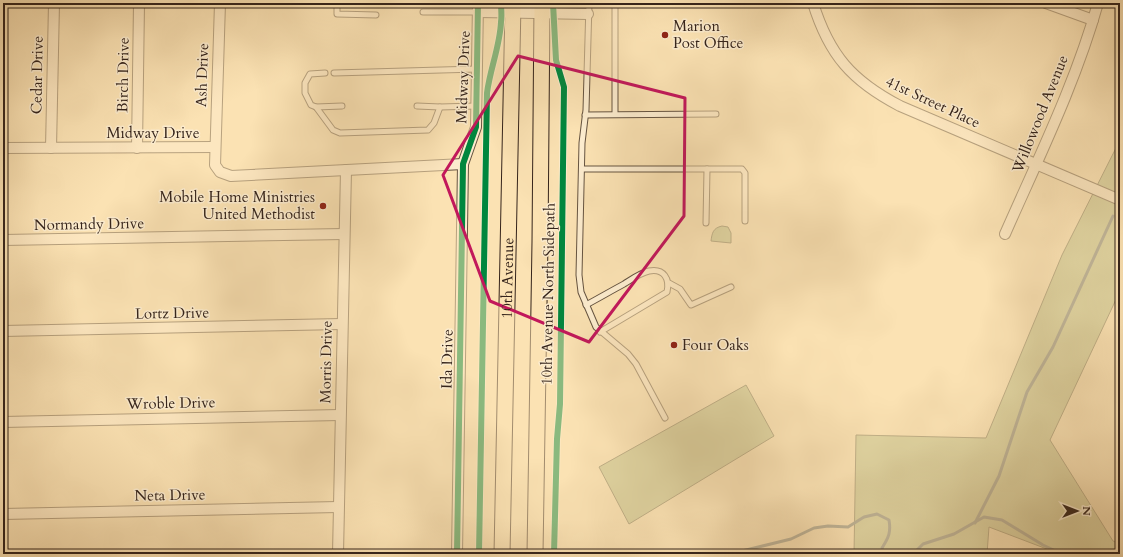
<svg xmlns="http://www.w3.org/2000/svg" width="1123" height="557" viewBox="0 0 1123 557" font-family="Cardo,serif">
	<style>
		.green { fill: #bec38c; stroke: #7a7454 }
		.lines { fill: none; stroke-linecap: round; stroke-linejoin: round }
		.stream { stroke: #787f79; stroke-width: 3 }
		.service-casing { stroke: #665441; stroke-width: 7 }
		.minor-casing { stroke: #665441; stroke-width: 12 }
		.primary-casing { stroke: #35241b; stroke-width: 17 }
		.service { stroke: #fcecce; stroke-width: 5 }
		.minor { stroke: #fcecce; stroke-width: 10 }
		.primary { stroke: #fbe2b3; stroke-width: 15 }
		.cycleway-casing { stroke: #fcecce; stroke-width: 8 }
		.cycleway { stroke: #00873e; stroke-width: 6 }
		.marked { fill: none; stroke: #c2185b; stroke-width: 3; stroke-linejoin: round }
		.poi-dot { fill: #8f2418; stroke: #fcecce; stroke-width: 1.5 }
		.labels { text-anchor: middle; stroke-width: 3; stroke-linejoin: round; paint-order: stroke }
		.poi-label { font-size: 15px; fill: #35241b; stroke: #fcecce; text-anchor: start }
		.street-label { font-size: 15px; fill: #35241b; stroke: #fcecce }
	</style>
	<rect width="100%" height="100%" fill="#fbe2b3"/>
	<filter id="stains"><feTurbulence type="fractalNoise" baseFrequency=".005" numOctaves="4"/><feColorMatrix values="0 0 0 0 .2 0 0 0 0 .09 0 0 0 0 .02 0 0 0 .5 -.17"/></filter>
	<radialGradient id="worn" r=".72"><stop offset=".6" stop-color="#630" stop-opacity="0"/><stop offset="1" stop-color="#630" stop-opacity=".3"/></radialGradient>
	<!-- green -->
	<g class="green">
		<polygon points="1120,140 1120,291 1050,440 1113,541 1120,544 1120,554 1060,554 989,527 987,554 854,554 856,435 986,438 1062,255"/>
		<path d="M 722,226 L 728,227 L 731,233 L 731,243 L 711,241 C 712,233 713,228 722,226 Z"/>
		<polygon points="746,385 774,436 629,524 599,467"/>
	</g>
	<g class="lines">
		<!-- stream -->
		<g class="stream">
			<polyline points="975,523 999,476 1027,392 1053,347 1113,216"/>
			<polyline points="688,554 692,553 694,554"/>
			<path d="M 736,554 L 742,551 L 791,539 L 814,528 L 828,526 L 848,527 L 864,517 L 877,514 L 889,520 C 891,532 889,537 882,548 L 884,554"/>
			<polyline points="906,554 916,551 923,544 954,534 984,517 1002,520 1043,545 1062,554"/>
		</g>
		<defs>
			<g id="service">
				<polyline points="337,3 337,14 376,15"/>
				<polyline points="589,3 586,110 582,143 579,275 581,292 596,327 628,354 636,364 665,418"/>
				<polyline points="615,3 615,114"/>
				<polyline points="423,12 478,12"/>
				<polyline points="325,73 310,74 305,83 305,93 311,105 316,107 333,130 340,133 428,130 434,123 440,107"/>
				<polyline points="334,73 477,69"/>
				<polyline points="417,106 440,107 476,106"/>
				<polyline points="316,107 342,106"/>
				<polyline points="585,115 716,114"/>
				<polyline points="582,169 742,169 745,173 745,221"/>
				<polyline points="706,223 707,169"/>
				<polyline points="669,283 680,289 691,305 731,287"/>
				<path d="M 586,305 C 599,298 611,291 624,284 C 632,279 640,273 649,271 C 664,268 670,279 667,292 L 600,332"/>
			</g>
			<g id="minor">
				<polyline points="220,3 215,165 220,172 231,176 463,164"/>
				<path d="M 813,3 C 829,55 852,81 900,106 L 1120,200"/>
				<polyline points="1046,3 1093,20"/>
				<polyline points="478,12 588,14"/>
				<polyline points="3,148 215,147"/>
				<polyline points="51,148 54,3"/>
				<polyline points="137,148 139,3"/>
				<path d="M 1005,234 C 1038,159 1076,82 1098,3"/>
				<polyline points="3,240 344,234"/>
				<polyline points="3,331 342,324"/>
				<polyline points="3,422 340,415"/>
				<polyline points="3,514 338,507"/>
				<polyline points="338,554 346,170"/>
				<polyline points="457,554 463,164 476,127 478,3"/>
			</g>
			<g id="primary">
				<path id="s1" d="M 502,554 L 513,3"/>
				<polyline points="535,554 540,242 542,3"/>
			</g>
		</defs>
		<!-- service casing -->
		<use href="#service" class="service-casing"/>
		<!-- minor casing -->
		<use href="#minor" class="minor-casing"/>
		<!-- primary casing -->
		<use href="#primary" class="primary-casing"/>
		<!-- service -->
		<use href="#service" class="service"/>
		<!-- minor -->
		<use href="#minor" class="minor"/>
		<!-- primary -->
		<use href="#primary" class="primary"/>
		<defs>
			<g id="cycleway">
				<polyline points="553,3 556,60 564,87 560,404 557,439 554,554"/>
				<polyline points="457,554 463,164 476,127 478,3"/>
				<path d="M 479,554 L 487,93 C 490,69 500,46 501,22 C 502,16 501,9 501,3"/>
			</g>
		</defs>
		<!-- cycleway casing -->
		<use href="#cycleway" class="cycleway-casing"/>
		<!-- cycleway -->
		<use href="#cycleway" class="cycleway"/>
	</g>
	<!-- marked area -->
	<path d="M0 0H1123V557H0ZM 518,56 L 685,98 L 684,216 L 589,342 L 490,301 L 443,175 Z" fill="#fbe2b3" fill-opacity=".55" fill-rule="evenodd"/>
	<path class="marked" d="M 518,56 L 685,98 L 684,216 L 589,342 L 490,301 L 443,175 Z"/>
	<!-- markers -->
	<g class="poi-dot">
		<circle cx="665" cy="35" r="4"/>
		<circle cx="323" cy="206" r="4"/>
		<circle cx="674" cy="345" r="4"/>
	</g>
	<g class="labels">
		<!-- poi labels -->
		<g class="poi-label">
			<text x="673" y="31">Marion<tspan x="673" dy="17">Post Office</tspan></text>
			<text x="315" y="202" text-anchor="end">Mobile Home Ministries<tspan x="315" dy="17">United Methodist</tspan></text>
			<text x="682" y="350">Four Oaks</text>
		</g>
		<!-- street labels -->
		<g class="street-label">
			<text transform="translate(37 75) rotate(-89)" y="5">Cedar Drive</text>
			<text transform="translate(123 75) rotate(-89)" y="5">Birch Drive</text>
			<text transform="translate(202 75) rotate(-88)" y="5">Ash Drive</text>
			<text transform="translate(463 77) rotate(-88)" y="5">Midway Drive</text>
			<text transform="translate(933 102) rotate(25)" y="5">41st Street Place</text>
			<text transform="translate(1040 114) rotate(-68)" y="5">Willowood Avenue</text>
			<text x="153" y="138">Midway Drive</text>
			<text transform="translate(89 224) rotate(-1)" y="5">Normandy Drive</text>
			<text dy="5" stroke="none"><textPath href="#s1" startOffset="276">10th Avenue</textPath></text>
			<text transform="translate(548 294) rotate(-89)" y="5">10th Avenue North Sidepath</text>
			<text transform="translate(172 313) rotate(-1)" y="5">Lortz Drive</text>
			<text transform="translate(447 359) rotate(-89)" y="5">Ida Drive</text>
			<text transform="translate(326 362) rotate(-89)" y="5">Morris Drive</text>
			<text transform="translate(171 403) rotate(-1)" y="5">Wroble Drive</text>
			<text transform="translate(170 495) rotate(-1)" y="5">Neta Drive</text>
		</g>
	</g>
	<!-- margin -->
	<rect width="1123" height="557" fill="none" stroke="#fbe2b3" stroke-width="16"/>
	<rect x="4" y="4" width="1115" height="549" fill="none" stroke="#35241b" stroke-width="2"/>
	<rect x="8" y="8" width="1107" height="541" fill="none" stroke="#35241b"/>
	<!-- north arrow -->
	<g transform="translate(1077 511) rotate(90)" stroke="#fcecce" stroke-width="3" paint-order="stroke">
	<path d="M0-3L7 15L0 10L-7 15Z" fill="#35241b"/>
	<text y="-6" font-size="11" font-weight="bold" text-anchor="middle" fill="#35241b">N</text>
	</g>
	<rect width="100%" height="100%" filter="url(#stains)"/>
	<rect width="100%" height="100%" fill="url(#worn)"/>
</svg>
